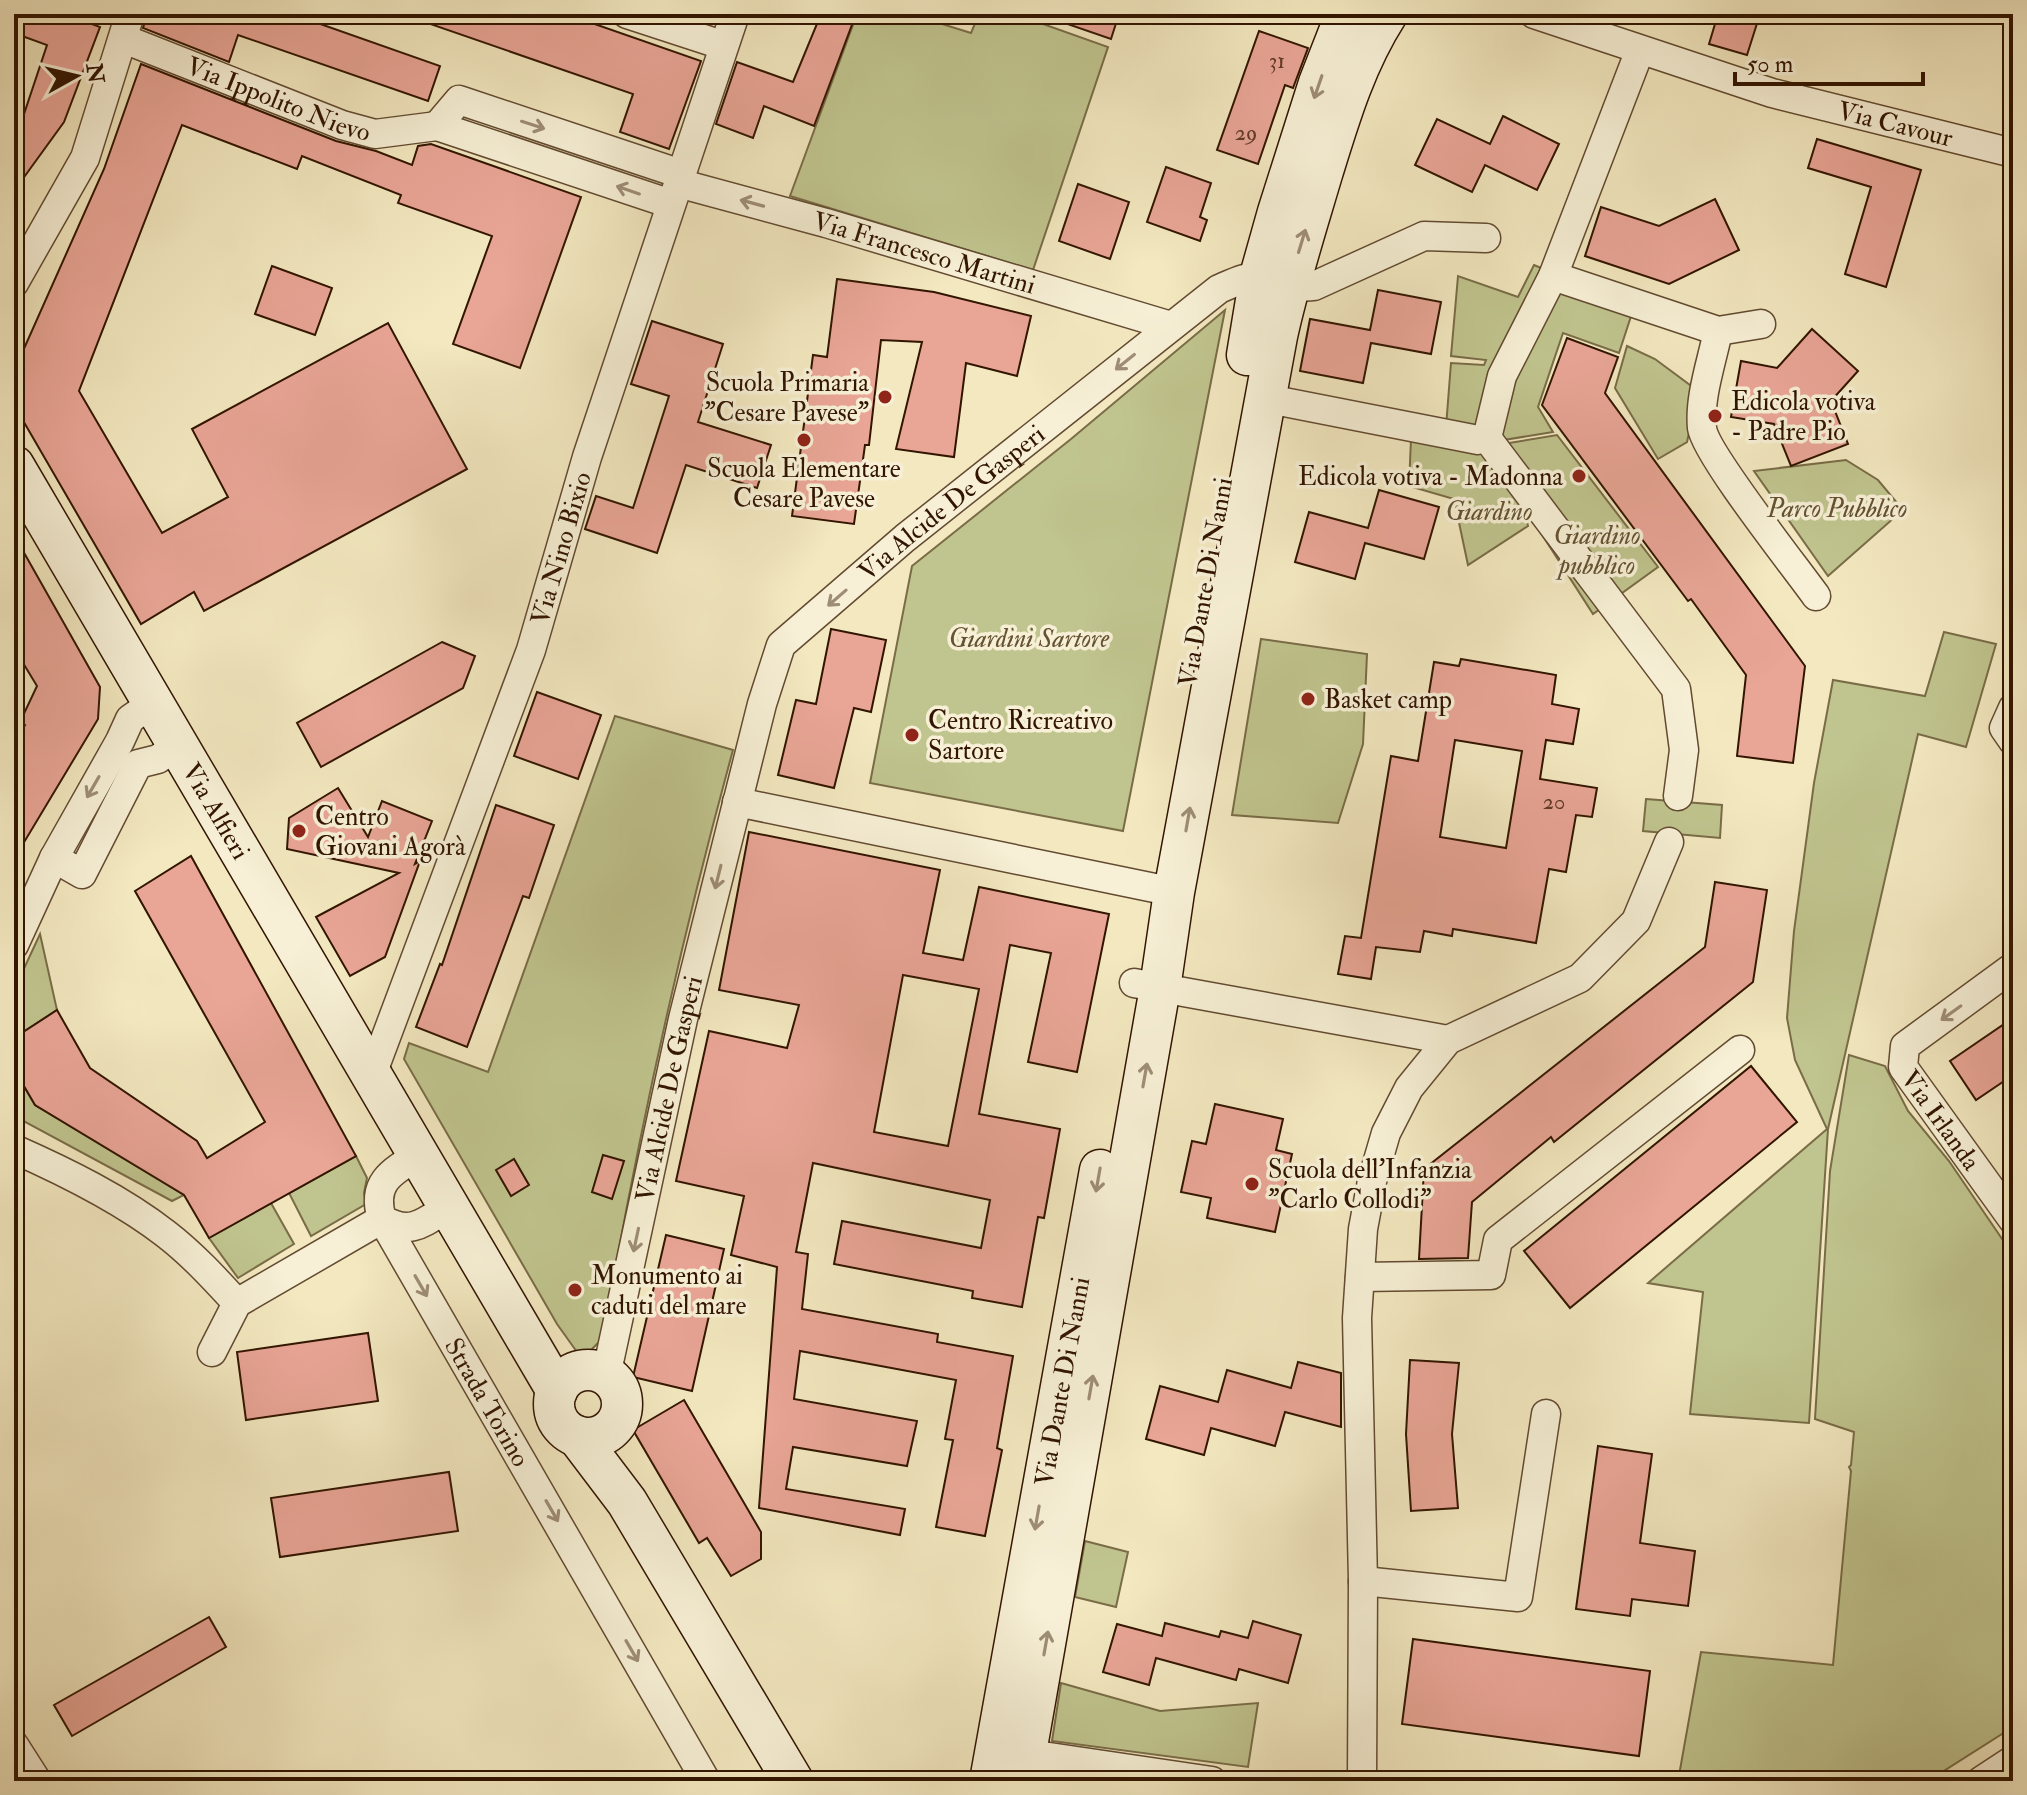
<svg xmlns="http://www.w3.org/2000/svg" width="2027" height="1795" viewBox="0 0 2027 1795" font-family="'IM FELL Double Pica',serif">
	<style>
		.green { fill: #c0c48e; stroke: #796c47; stroke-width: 2 }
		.building { fill: #e9a596; stroke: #321500; stroke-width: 2; fill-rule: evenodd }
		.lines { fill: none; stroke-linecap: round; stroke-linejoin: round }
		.street-casing { stroke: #624a30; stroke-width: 31 }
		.secondary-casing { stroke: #321500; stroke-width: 43 }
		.street { stroke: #f7f0d6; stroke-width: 28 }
		.secondary { stroke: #f7f0d6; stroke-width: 40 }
		.oneway { stroke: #9e8d76 }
		.poi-dot { fill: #8f2418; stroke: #f7f0d6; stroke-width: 3 }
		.labels { text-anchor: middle; stroke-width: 7; stroke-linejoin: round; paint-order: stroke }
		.number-label { font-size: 22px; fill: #603926 }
		.street-label { font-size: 26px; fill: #321500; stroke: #f7f0d6 }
		.poi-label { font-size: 26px; fill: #321500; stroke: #f7f0d6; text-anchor: start }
		.park-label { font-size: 26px; font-style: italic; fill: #645232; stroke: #f7f0d6 }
	</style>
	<rect width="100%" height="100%" fill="#f3e8c0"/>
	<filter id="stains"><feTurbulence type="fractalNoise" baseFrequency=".0025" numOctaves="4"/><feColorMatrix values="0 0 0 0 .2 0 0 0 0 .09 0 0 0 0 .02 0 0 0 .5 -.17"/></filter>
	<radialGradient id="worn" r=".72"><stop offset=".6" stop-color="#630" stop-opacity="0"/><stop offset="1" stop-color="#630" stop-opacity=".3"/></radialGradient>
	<!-- green -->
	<g class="green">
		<polygon points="857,14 910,14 971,33 979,14 1015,14 1108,47 1033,270 790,196"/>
		<polygon points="1534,265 1634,307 1619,353 1563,333 1538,407 1553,432 1473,445 1485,447 1557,435 1658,567 1593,614 1523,505 1528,526 1468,565 1454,499 1409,486 1411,439 1446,427 1451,363 1484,365 1486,360 1451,356 1458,276 1518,297"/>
		<polygon points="1225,310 1123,831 870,783 912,566 1071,439"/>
		<polygon points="1627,346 1655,359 1698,391 1687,442 1658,459 1615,388"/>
		<polygon points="1846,460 1878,480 1903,510 1828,576 1754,471"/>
		<polygon points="1944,632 1996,644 1966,747 1918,734 1828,1129 1809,1423 1690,1414 1703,1292 1648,1283 1827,1129 1795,1060 1787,1018 1794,931 1814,783 1833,680 1925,696"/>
		<polygon points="1261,639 1367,654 1363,744 1338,823 1232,815"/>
		<path d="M 615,716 L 733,750 C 680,943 637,1140 603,1338 L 590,1351 L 577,1352 L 557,1324 L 404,1059 L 409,1043 L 488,1072 Z"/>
		<polygon points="1646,799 1722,805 1720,838 1643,831"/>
		<polygon points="40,934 57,1010 14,1038 14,990"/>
		<polygon points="1849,1055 1885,1066 1908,1111 1949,1161 2013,1255 2013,1727 1928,1781 1678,1781 1701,1652 1833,1665 1851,1471 1849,1467 1851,1465 1854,1432 1815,1419 1830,1171"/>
		<polygon points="14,1069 35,1105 184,1195 172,1201 14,1116"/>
		<polygon points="356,1156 367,1178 364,1193 366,1204 311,1236 289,1193"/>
		<polygon points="271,1203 294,1244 238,1278 209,1238"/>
		<polygon points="1085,1541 1128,1552 1116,1607 1075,1597"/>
		<polygon points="1061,1683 1160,1711 1258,1703 1248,1767 1052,1741"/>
	</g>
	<!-- building -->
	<g class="building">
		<polygon points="19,14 65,14 100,27 64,122 14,191 14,111 24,114 47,45 14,33"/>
		<polygon points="147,14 292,14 440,66 428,101 238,35 229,62 143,28"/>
		<polygon points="411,14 566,14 701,61 669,149 620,132 633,94 410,17"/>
		<polygon points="821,14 856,14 814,126 764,106 753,138 716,124 737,62 793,82"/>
		<polygon points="1048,14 1119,14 1111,39 1047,17"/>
		<polygon points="1718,14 1760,14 1747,55 1709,44"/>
		<polygon points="1259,31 1308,48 1293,88 1285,85 1258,164 1217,150"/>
		<polygon points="141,64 336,141 376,151 412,165 418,146 431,144 581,197 520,368 453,344 492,236 398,203 401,195 302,156 297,169 182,125 79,391 162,533 228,497 192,429 388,323 467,469 204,611 194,592 141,624 14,405 14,371 104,169"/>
		<polygon points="1503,116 1559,144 1537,190 1485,165 1472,192 1415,165 1437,119 1490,144"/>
		<polygon points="1817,139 1921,170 1886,287 1845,274 1871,187 1808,168"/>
		<polygon points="1166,167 1211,183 1200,217 1207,220 1200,241 1147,222"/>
		<polygon points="1078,184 1129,202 1110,259 1059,241"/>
		<polygon points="1715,199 1739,250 1669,284 1585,256 1601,207 1659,226"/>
		<polygon points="272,266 332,288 315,335 255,314"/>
		<polygon points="837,279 934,292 1031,316 1017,376 966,363 954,457 896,449 922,342 881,340 869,445 865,445 854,524 792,516 813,355 827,357"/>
		<polygon points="1378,290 1441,302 1431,354 1371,343 1363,383 1300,371 1310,319 1370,330"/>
		<polygon points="652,321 723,344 698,422 771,445 757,488 686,465 657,553 585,529 596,496 633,508 669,396 631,384"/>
		<polygon points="1812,329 1858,371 1831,401 1848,444 1791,466 1774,424 1731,417 1741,361 1777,368"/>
		<polygon points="1567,338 1618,357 1605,393 1805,666 1793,763 1737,756 1746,675 1691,599 1688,601 1542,405"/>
		<polygon points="1379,490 1439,507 1424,559 1365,543 1355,579 1295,562 1309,512 1368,528"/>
		<polygon points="14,535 100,687 98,719 14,859 14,743 25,725 20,722 37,686 14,648"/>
		<polygon points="831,629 886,640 871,712 854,708 834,788 778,775 796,700 816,704"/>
		<polygon points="442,642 475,656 463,688 321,767 297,723"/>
		<path d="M 1461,659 L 1556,675 L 1552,704 L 1579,709 L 1573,744 L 1546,740 L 1540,779 L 1597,788 L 1592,817 L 1576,815 L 1566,872 L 1549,869 L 1536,943 L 1453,929 L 1452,936 L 1424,931 L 1420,952 L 1376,947 L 1371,979 L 1338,974 L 1345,936 L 1361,938 L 1391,756 L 1418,761 L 1434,662 L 1459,666 ZM 1455,740 L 1522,751 L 1506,848 L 1440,837 Z"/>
		<polygon points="537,692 601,715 578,779 514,756"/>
		<polygon points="338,788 368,837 382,801 432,821 415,864 420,861 385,957 350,976 316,917 399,873 287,849 289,818"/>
		<polygon points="496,805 554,825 529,898 523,896 467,1047 416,1027 440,964 442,965"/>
		<path d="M 749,832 L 940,870 L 923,953 L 963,960 L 979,887 L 1109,914 L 1077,1072 L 1028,1062 L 1051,953 L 1010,945 L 979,1114 L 1060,1129 L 1044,1218 L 1038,1217 L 1022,1307 L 972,1298 L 973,1291 L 834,1264 L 842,1221 L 981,1248 L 990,1200 L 813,1163 L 796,1252 L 808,1254 L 802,1309 L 938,1334 L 937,1342 L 1013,1356 L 997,1448 L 1002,1450 L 985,1536 L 936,1527 L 953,1440 L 945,1439 L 956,1380 L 800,1351 L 794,1399 L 917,1421 L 907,1466 L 793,1447 L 786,1489 L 905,1509 L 900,1535 L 759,1508 L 777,1267 L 731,1255 L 744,1196 L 676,1181 L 709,1031 L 787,1048 L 799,1005 L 719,990 ZM 903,975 L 979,989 L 948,1146 L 874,1132 Z"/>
		<polygon points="191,856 356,1156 209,1238 184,1195 35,1105 14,1069 14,1038 57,1010 90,1068 197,1141 207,1158 265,1122 135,891"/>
		<polygon points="1715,882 1767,890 1753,982 1554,1142 1551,1137 1472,1202 1468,1258 1419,1259 1424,1169 1705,947"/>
		<polygon points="2013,1018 2013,1075 1976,1100 1950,1061"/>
		<polygon points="1751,1066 1797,1122 1570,1308 1524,1251"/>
		<polygon points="1215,1104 1283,1119 1276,1150 1292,1154 1275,1232 1207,1218 1211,1198 1181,1192 1192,1141 1206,1144"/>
		<polygon points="603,1155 624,1161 612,1199 592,1192"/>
		<polygon points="514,1159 529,1185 511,1196 496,1170"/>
		<polygon points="666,1235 724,1249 692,1391 633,1377"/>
		<polygon points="368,1333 378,1401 246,1420 237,1352"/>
		<polygon points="1410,1360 1459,1363 1452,1434 1458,1508 1411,1511 1406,1434"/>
		<polygon points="1298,1362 1341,1373 1341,1427 1285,1412 1275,1446 1211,1428 1204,1455 1146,1439 1160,1386 1218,1402 1227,1370 1291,1388"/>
		<polygon points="684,1400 761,1532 761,1559 731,1576 707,1538 699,1543 633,1430"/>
		<polygon points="1598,1446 1652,1454 1640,1543 1695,1551 1688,1606 1632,1599 1630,1616 1576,1609"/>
		<polygon points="449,1472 458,1531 280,1557 271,1498"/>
		<polygon points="209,1617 226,1647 72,1736 54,1705"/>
		<polygon points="1253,1621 1301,1635 1288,1683 1239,1669 1236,1680 1156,1658 1149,1685 1103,1672 1117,1624 1162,1636 1165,1623 1219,1637 1221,1631 1248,1638"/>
		<polygon points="1413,1639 1650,1671 1639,1756 1402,1724"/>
	</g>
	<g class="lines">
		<defs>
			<g id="street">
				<polyline points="627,14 722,45"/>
				<path id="s1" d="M 1534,14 L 1772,93 L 2013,153"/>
				<path id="s2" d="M 124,39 L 342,125 L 375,134 L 437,126 L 671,204"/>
				<polyline points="1640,50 1553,276 1502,376 1487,438 1676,689 1684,750 1678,796"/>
				<polyline points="437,126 459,100 681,174"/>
				<path id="s3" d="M 678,183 L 826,223 L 1171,326"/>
				<polyline points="1553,276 1718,331 1761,324"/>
				<polyline points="14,283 85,158 130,14"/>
				<path d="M 1718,331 C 1712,361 1699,397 1702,428 C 1705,453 1796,568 1816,596"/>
				<polyline points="1264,398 1478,440"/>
				<polyline points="2013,708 2004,728 2013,741"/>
				<polyline points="737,802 1174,892"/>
				<polyline points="54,858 82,874 138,764 158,759 177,746"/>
				<polyline points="14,945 54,858 120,741 130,719 153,703"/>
				<path id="s4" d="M 2013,967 L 1905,1046 L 1903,1067 L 2013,1220"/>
				<polyline points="1134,983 1448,1040"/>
				<path id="s5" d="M 371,1077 L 531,650 L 587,457 L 735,14"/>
				<path d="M 14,1149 C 66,1172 121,1199 166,1234 C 192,1254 215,1279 237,1303"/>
				<path d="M 418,1156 C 390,1172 371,1184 382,1219 C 411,1236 423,1223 448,1207"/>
				<polyline points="1360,1277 1491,1275 1498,1240 1740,1050"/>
				<path id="s6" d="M 212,1352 L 237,1303 L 382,1219 L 706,1781"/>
				<path id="s7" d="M 606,1376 L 683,1019 L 762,704 L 781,645 L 905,538 L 1219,289 C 1233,283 1248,275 1263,277 C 1281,280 1295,289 1314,286 L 1424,236 L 1486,238"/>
				<polyline points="1363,1581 1518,1597 1546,1414"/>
				<polyline points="14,1745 37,1781"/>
				<polyline points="1008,1751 1212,1781"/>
				<polyline points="1362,1781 1363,1581 1357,1318 1363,1229 1372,1181 1386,1133 1409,1088 1448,1040 1580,978 1636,921 1669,842"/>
				<polyline points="1981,1781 2013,1760"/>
			</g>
			<g id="secondary">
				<polyline points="1247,355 1260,276 1278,212 1319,83 1346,14"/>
				<path id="s8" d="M 14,466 L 557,1391"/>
				<circle cx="588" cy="1404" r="34"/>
				<polyline points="577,1436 627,1502 793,1781"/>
				<path id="s9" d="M 990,1781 L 1100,1170"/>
				<path d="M 1021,1781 L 1160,988 L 1174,892 L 1277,336 C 1289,281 1306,228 1322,174 C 1339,119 1355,64 1387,14"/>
			</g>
		</defs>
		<!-- street casing -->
		<use href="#street" class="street-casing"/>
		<!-- secondary casing -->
		<use href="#secondary" class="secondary-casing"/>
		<!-- street -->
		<use href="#street" class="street"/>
		<!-- secondary -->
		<use href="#secondary" class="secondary"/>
	</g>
	<!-- one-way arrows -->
	<defs><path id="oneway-shaft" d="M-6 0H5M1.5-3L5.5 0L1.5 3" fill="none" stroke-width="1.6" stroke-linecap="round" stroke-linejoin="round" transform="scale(2)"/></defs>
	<g class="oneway">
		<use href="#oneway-shaft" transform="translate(1318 87) rotate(109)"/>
		<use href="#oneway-shaft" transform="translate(533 125) rotate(18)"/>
		<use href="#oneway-shaft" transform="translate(628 190) rotate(-161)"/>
		<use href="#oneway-shaft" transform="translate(752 203) rotate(-165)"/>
		<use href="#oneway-shaft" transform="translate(1302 241) rotate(-73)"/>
		<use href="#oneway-shaft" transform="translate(1125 362) rotate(141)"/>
		<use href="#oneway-shaft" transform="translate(837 598) rotate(139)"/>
		<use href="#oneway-shaft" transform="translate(93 787) rotate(120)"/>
		<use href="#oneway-shaft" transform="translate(1188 819) rotate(-80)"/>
		<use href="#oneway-shaft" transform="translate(718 877) rotate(104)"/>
		<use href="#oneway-shaft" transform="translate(1951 1013) rotate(144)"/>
		<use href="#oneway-shaft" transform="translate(1145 1075) rotate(-80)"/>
		<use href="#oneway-shaft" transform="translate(1098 1180) rotate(100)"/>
		<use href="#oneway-shaft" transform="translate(636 1240) rotate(102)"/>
		<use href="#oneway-shaft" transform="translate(421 1286) rotate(60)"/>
		<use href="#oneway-shaft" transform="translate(1091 1387) rotate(-80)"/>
		<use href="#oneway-shaft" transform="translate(552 1511) rotate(60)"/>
		<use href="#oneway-shaft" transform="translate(1037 1518) rotate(100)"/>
		<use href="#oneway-shaft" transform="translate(1046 1643) rotate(-80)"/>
		<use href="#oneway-shaft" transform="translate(632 1651) rotate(60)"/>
	</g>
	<!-- markers -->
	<g class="poi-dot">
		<circle cx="885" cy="397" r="8"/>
		<circle cx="1715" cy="416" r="8"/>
		<circle cx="804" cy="440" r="8"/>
		<circle cx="1579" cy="476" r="8"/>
		<circle cx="1308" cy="699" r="8"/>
		<circle cx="912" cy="735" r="8"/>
		<circle cx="299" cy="831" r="8"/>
		<circle cx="1252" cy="1184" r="8"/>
		<circle cx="575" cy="1290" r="8"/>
	</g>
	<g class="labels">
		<!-- number labels -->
		<g class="number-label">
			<text x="1277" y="68">31</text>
			<text x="1246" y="140">29</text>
			<text x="1554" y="809">20</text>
		</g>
		<!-- street labels -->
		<g class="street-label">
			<text dy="9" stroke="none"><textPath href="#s2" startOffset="166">Via Ippolito Nievo</textPath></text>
			<text dy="9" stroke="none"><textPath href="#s1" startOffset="378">Via Cavour</textPath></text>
			<text dy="9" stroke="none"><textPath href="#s3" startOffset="256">Via Francesco Martini</textPath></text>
			<text dy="9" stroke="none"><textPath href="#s7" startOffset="974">Via Alcide De Gasperi</textPath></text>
			<text dy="9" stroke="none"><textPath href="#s5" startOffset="562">Via Nino Bixio</textPath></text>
			<text transform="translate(1205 582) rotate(-80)" y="9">Via Dante Di Nanni</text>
			<text dy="9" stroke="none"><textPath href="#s8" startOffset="400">Via Alfieri</textPath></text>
			<text dy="9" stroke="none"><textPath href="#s7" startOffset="294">Via Alcide De Gasperi</textPath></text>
			<text dy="9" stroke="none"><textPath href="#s4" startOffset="220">Via Irlanda</textPath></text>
			<text dy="9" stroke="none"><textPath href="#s9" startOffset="406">Via Dante Di Nanni</textPath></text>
			<text dy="9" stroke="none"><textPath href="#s6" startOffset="434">Strada Torino</textPath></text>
		</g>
		<!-- poi labels -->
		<g class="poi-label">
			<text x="869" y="391" text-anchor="end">Scuola Primaria<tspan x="869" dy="30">"Cesare Pavese"</tspan></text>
			<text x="1731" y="410">Edicola votiva<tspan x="1731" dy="30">- Padre Pio</tspan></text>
			<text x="804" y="477" text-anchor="middle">Scuola Elementare<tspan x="804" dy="30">Cesare Pavese</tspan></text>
			<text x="1563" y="485" text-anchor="end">Edicola votiva - Madonna</text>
			<text x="1324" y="708">Basket camp</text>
			<text x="928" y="729">Centro Ricreativo<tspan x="928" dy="30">Sartore</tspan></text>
			<text x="315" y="825">Centro<tspan x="315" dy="30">Giovani Agorà</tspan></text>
			<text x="1268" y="1178">Scuola dell'Infanzia<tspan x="1268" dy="30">"Carlo Collodi"</tspan></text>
			<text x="591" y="1284">Monumento ai<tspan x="591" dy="30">caduti del mare</tspan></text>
		</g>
		<!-- park labels -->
		<g class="park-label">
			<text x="1837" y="517">Parco Pubblico</text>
			<text x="1489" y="520">Giardino</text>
			<text x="1597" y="544">Giardino<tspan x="1597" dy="30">pubblico</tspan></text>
			<text x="1029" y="647">Giardini Sartore</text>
		</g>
	</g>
	<!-- margin -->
	<rect width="2027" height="1795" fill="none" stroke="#f3e8c0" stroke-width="48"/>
	<rect x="16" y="16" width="1995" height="1763" fill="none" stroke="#321500" stroke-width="4"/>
	<rect x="24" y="24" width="1979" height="1747" fill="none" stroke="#321500" stroke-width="2"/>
	<!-- north arrow -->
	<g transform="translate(76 76) rotate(82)" stroke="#f7f0d6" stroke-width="6" paint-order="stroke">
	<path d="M0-6L14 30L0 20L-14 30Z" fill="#321500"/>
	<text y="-12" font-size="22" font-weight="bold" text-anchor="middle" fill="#321500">N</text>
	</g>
	<!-- scale -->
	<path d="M1735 72v12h188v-12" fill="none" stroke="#321500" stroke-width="4"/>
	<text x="1747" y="72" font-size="24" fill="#321500" stroke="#f7f0d6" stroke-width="6" paint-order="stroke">50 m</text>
	<rect width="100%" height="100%" filter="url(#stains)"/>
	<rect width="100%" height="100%" fill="url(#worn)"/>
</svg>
